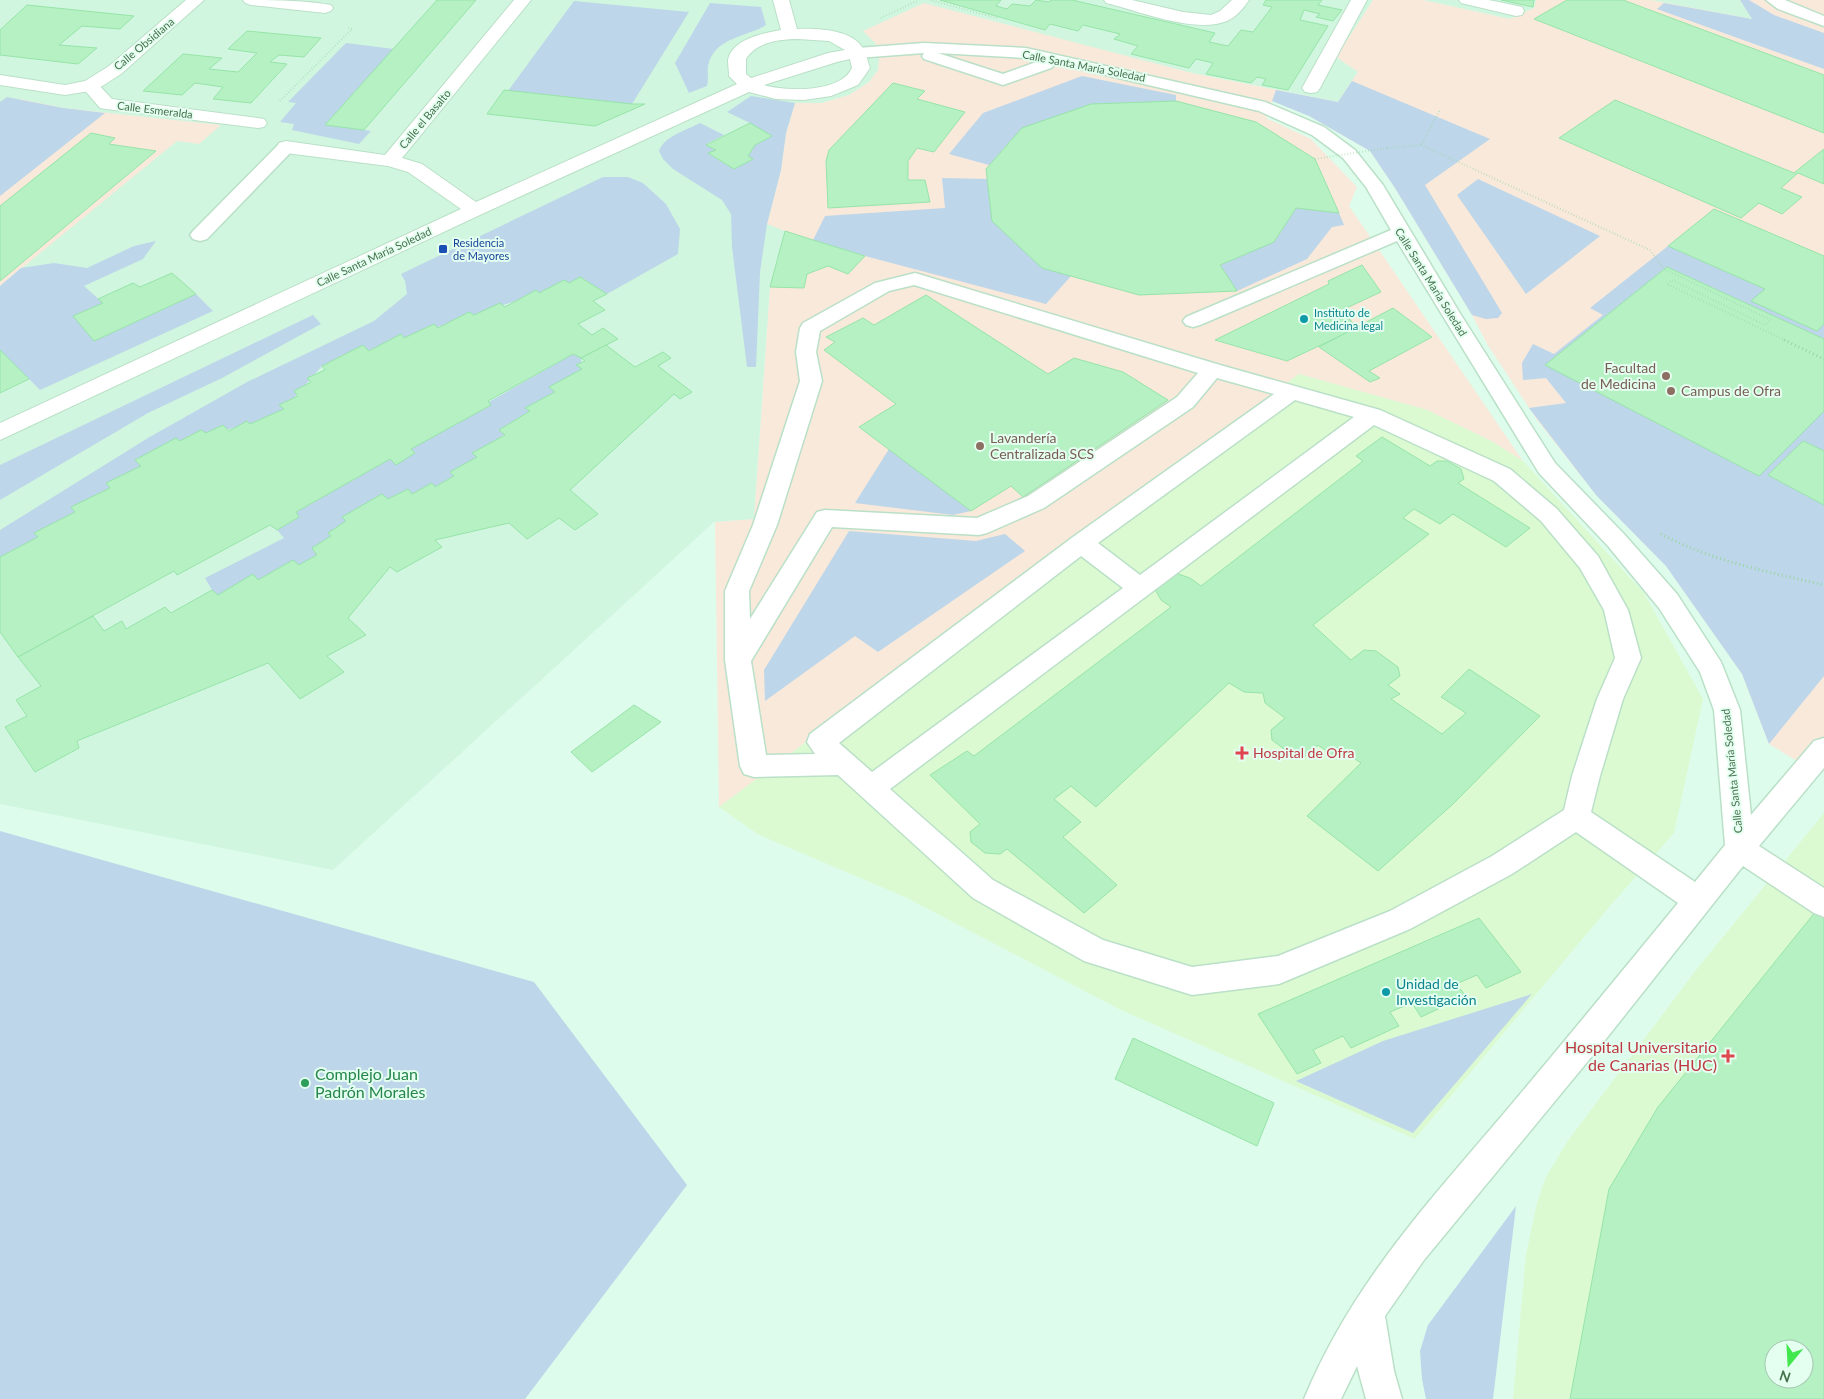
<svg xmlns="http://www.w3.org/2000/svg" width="1824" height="1399" viewBox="0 0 1824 1399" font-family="Lato,sans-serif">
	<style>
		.residential { fill: #d0f6df }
		.education { fill: #f8e9db }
		.medical { fill: #dcfad1; fill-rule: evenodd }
		.green { fill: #bdd6e9 }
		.building { fill: #b6f1c4; stroke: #96e4a8; fill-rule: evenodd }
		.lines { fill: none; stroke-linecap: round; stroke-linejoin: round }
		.service-casing { stroke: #bae0c7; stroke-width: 3 }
		.pedestrian-casing { stroke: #bae0c7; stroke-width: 2 }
		.minor-casing { stroke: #bae0c7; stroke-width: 2 }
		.path-far1 { stroke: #9ad6a8; stroke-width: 2; stroke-dasharray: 0.5 2.5; stroke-linecap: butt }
		.path { stroke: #9ad6a8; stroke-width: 3; stroke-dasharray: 1 3; stroke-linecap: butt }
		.service { fill: #fff; fill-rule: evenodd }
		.pedestrian { fill: #fff; fill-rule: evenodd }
		.minor { fill: #fff; fill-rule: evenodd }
		.path-bridge { stroke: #9ad6a8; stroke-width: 2; stroke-dasharray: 0.5 2.5; stroke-linecap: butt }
		.transit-dot { fill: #1a4fb4; stroke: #e4fff0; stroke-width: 2 }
		.culture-dot { fill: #0f9aa8; stroke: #e4fff0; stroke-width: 2 }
		.education-dot { fill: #8d6e63; stroke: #e4fff0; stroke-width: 2 }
		.health-dot { fill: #e0444e; stroke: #e4fff0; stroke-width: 2 }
		.leisure-dot { fill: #2e9e5b; stroke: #e4fff0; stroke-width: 2 }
		.labels { text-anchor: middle; stroke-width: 4; stroke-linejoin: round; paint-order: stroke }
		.far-street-label { font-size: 11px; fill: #47724f; stroke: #e4fff0 }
		.far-transit-label { font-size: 11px; fill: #164399; stroke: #e4fff0; text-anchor: start }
		.far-culture-label { font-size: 11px; fill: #0d838f; stroke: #e4fff0; text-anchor: start }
		.education-label { font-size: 14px; fill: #785e54; stroke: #e4fff0; text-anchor: start }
		.health-label { font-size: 14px; fill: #be3a42; stroke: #e4fff0; text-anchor: start }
		.culture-label { font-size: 14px; fill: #0d838f; stroke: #e4fff0; text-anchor: start }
		.near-health-label { font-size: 16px; fill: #be3a42; stroke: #e4fff0; text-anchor: end }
		.near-leisure-label { font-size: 16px; fill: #27864d; stroke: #e4fff0; text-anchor: start }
	</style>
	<rect width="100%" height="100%" fill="#defcec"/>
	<!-- residential -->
	<g class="residential">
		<polygon points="0,0 1373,0 1337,57 1358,72 1339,102 1192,73 864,31 876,44 879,60 878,70 869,82 849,95 822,103 795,103 786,133 781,170 785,231 770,287 754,519 714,522 333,870 0,804"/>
		<polygon points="1423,0 1536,0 1534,8 1510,19"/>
		<polygon points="1651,0 1740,0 1753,19 1664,3"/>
	</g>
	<!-- education -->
	<g class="education">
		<polygon points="1373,0 1423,0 1510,19 1534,8 1536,0 1651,0 1752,19 1740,0 1824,0 1824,749 1809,768 1769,744 1742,674 1666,566 1596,495 1537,420 1487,344 1472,315 1395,188 1370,151 1309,116 1273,101 1266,118 1311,139 1357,187 1349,206 1523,461 1491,441 1427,410 1299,374 719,807 715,522 754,519 770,287 785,231 767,224 781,170 786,133 795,103 822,103 849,95 869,82 878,70 879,60 876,44 863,31 924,3 1192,73 1338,102 1358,72 1336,57"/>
		<polygon points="21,99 63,108 221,125 199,144 177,141 0,286 0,114"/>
	</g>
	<!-- medical -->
	<g class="medical">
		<polygon points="1299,374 1427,410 1491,441 1523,461 1644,593 1703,699 1674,833 1610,906 1415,1139 1121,1010 905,897 759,835 719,807"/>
		<path d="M 1824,813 L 1824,1399 L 1513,1399 L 1526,1254 L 1537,1203 L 1546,1177 L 1567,1142 L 1696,970 ZM 1774,1349 L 1804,1349 L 1804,1379 L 1774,1379 Z"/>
	</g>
	<!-- green -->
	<g class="green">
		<polygon points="1740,0 1749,0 1774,15 1824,33 1824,69 1657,9 1664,3 1752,19"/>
		<polygon points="574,1 689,12 632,104 508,91"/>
		<path d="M 710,3 L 761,7 L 766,25 C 747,37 714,37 708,66 C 707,73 709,79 707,86 L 689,93 L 675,63 Z"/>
		<polygon points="346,43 394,49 325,125 371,131 359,144 292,130 294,124 280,122 296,103 288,102"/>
		<polygon points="1082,76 1176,95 1176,101 1022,128 989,165 949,154 983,113"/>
		<polygon points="1352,81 1490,139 1425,185 1502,313 1498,318 1486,319 1472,315 1395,188 1370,151 1309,116 1272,101 1276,90 1338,102"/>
		<path d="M 751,96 L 795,103 L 786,133 L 781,170 L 767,224 L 760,272 L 756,367 L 747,367 L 732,247 L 731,214 L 722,200 L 673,169 L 663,159 L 659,151 C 664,136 687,130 700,123 L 724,135 L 706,144 L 716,150 L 709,154 L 734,169 L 752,159 L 748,156 L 755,145 L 771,136 L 750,123 L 727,112 Z"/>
		<polygon points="7,97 63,108 105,113 0,196 0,102"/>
		<polygon points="603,177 628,177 643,183 666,204 680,229 678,254 607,294 580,277 569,283 322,366 284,409 250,424 180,441 136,459 141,466 0,564 0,530 148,438 247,382 374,321 407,294 405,281 401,274"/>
		<polygon points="942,178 987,179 992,221 1071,276 1046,304 865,256 813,240 825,216 945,208"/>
		<polygon points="1478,179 1600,236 1526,294 1457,195"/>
		<polygon points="1296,208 1339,213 1344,225 1332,227 1307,259 1237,291 1220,265 1276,239"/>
		<polygon points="156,241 143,259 84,286 103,303 94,341 196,294 213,311 40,390 0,350 0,286 21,268 54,263 87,268 134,246"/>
		<polygon points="1668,246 1765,289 1824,324 1824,339 1667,267 1546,365 1759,476 1824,411 1824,451 1803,441 1768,475 1824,505 1824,676 1769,744 1742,674 1666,566 1596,495 1529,408 1566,403 1546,378 1523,380 1522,363 1533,344 1554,354 1603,315 1590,308"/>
		<polygon points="313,315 321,324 222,378 148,413 0,500 0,465"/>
		<polygon points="573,354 581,358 582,369 454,476 435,487 343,517 346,521 317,555 299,565 218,595 212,590 205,578 284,538 277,530 299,517 296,512"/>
		<polygon points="889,449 971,511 953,515 855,503"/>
		<polygon points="849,531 976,541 1005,534 1025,551 878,652 855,636 765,701 764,670"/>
		<polygon points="0,831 534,982 687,1185 525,1399 0,1399"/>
		<polygon points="1532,994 1413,1133 1296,1081 1383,1041"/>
		<polygon points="1516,1206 1493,1399 1426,1399 1422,1379 1420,1351 1428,1325"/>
	</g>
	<!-- building -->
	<g class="building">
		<polygon points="437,0 476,0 364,130 325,125"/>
		<polygon points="940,0 1001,0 996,6 1007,9 1012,4 1030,6 1036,0 1049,2 1051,0 1072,0 1215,33 1209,42 1228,46 1241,30 1253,32 1272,7 1263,5 1266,0 1322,0 1318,5 1342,10 1333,21 1316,17 1320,14 1304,10 1300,20 1328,26 1288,90 1262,85 1266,79 1257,77 1251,83 1206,74 1213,63 1196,59 1189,68 1131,54 1138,46 1114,39 1120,34 1083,25 1078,31 1050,24 1045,30"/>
		<polygon points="1501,0 1534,0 1533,7"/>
		<polygon points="1567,0 1623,0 1824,75 1824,133 1534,19"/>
		<polygon points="27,5 134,16 120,29 82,26 59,45 97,48 78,64 0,55 0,30"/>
		<polygon points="247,31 321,38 304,57 279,55 270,62 287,64 251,103 213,99 223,87 195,83 182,95 143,91 183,54 222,58 209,69 238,72 257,53 228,49"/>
		<polygon points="893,83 925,91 917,99 965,112 934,152 917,148 908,161 908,180 925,180 930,202 828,208 826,161 829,150"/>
		<polygon points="504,90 632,104 645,104 595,126 487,114"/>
		<polygon points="1615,100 1794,173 1824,149 1824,184 1798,173 1781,188 1802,197 1782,214 1759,203 1741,218 1559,138"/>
		<polygon points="1176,101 1256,122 1315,159 1339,213 1296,208 1274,242 1220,265 1237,291 1139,295 1042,268 992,221 986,169 1022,128 1091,104"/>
		<polygon points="750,123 772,136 755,145 748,156 753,159 734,169 708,153 716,150 706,145"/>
		<polygon points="91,133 115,138 109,144 156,151 0,281 0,206"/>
		<polygon points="1714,209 1824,256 1824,324 1817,331 1751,301 1765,289 1668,246"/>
		<polygon points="785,231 813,240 865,256 848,274 828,266 807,274 804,288 770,287"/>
		<polygon points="1362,265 1381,292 1342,310 1357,328 1287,361 1215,340 1329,284 1328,281"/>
		<polygon points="1667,267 1824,339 1824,411 1759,476 1545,365"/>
		<polygon points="172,273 196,294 94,341 73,316 103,303 98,299 133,283 140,287"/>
		<polygon points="580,277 607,294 593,301 605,310 578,324 592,335 603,328 618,339 581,358 573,354 488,401 491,405 411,449 415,453 396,465 390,459 296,512 299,517 277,530 270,525 177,575 174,571 18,657 0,632 0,557 38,537 34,533 75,512 71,507 110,488 106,483 141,466 135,460 176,438 180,441 201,430 206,433 223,425 229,431 247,421 250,424 284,409 279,405 298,396 294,391 311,382 307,378 325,370 322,366 363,345 369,351 401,334 404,338 434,324 438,328 469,312 474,315 500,303 505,307 536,290 539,293 564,280 569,283"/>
		<polygon points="926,295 1048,374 1074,358 1123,372 1168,400 1023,497 1011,486 971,511 859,427 896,404 824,350 835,342 826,337 863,318 874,325"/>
		<polygon points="1393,308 1432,337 1369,371 1380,378 1370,382 1319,347"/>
		<polygon points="606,345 635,367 663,352 671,358 658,366 692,392 680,399 674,394 570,490 598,514 575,530 559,518 527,539 509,523 435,540 442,547 397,572 390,567 348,618 366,635 327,656 344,672 300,699 268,663 77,741 79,748 35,772 5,727 27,716 16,700 41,686 18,657 93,616 104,631 122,621 126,629 165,607 171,613 212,590 218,595 253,574 258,580 293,560 299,565 317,555 312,548 331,536 328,533 346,521 342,517 382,494 388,499 408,489 412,494 432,483 435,487 454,476 450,472 477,457 472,453 505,435 499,430 530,411 525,408 555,392 549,387 582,369 576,365 585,361 581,358"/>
		<polygon points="0,350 29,379 0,393"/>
		<polygon points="1382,437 1430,466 1437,461 1447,461 1461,469 1464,479 1458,483 1530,528 1506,547 1453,514 1440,524 1414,509 1403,518 1429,534 1313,625 1351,660 1364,650 1376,651 1398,667 1400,676 1388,685 1400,694 1391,699 1442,734 1466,713 1441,697 1469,669 1540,716 1453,804 1378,871 1307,816 1361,763 1337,747 1332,755 1318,745 1306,756 1292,755 1272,740 1271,730 1285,718 1265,703 1263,693 1244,692 1229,683 1096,807 1071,786 1054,799 1081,822 1063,837 1117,885 1084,913 1007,849 1000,854 985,853 971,842 970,832 980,824 930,775 967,751 974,756 1171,607 1161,600 1156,591 1156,587 1168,576 1178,574 1190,578 1201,586 1363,461 1356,456"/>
		<polygon points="1803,441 1824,451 1824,505 1768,475"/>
		<polygon points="634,705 661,722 592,772 571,752"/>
		<path d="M 1816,911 L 1824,916 L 1824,1399 L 1570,1399 L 1609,1189 L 1658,1107 ZM 1774,1349 L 1804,1349 L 1804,1379 L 1774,1379 Z"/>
		<polygon points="1479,918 1521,972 1486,988 1477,975 1456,984 1466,996 1421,1017 1412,1003 1390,1012 1399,1026 1351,1048 1343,1036 1313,1050 1321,1063 1297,1074 1258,1014"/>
		<polygon points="1133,1038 1274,1103 1257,1146 1115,1079"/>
	</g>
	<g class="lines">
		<defs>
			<g id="service">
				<polygon points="1766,0 1785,0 1824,16 1824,26 1778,9"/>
				<path d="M 924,43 L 1026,48 L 1265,102 L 1324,127 L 1355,150 L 1383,185 L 1461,315 L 1555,463 L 1624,534 L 1677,594 L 1721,662 L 1740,710 L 1751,815 L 1814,741 L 1824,738 L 1824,768 L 1759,846 L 1824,888 L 1824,917 L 1814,913 L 1743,866 L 1602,1044 L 1424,1260 L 1385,1316 L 1394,1371 L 1402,1399 L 1366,1399 L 1357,1366 L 1341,1399 L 1304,1399 C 1350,1288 1423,1208 1500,1118 C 1560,1047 1619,975 1678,903 L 1576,832 L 1512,874 L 1410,929 L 1279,984 L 1192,995 L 1084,961 L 973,898 L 838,775 L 754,777 L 744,774 L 740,766 L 725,660 L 725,591 L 753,525 L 800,381 L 796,352 L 800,328 L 803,323 L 875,283 L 915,273 L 1220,365 L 1380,410 L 1510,469 L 1557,509 L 1598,556 L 1628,610 L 1641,658 L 1623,699 L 1600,776 L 1591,812 L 1695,882 L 1725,845 L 1714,710 L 1700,672 L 1659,608 L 1608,546 L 1539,473 L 1397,241 L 1200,325 L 1193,327 L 1186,325 L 1183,321 L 1186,317 L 1391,230 L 1366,187 L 1343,158 L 1312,135 L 1259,111 L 1080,69 L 1056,64 L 1051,68 L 1003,85 L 924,59 L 922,56 L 924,53 L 857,58 L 851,56 L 849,53 L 851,50 L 857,48 ZM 938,53 L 1026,58 L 1039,61 L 1003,74 ZM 914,285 L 1198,373 L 1177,397 L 1028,496 L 977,518 L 825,510 L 817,512 L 750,619 L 749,591 L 777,525 L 822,381 L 816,352 L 820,331 L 889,291 ZM 1217,378 L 1274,394 L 1073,537 L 810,734 L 807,742 L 815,754 L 766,755 L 751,661 L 832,527 L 979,535 L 987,533 L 1044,508 L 1193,407 ZM 1295,400 L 1354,417 L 1140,575 L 1098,543 ZM 1374,425 L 1494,481 L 1541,521 L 1580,568 L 1604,610 L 1615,658 L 1597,699 L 1572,776 L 1564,810 L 1492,856 L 1390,911 L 1278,956 L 1192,967 L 1103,940 L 993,880 L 890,789 ZM 1081,556 L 1123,588 L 872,772 L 839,743 Z"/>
				<polygon points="286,142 292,143 295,147 292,151 207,239 200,241 193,239 190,235 193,231 280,143"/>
			</g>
			<polygon id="pedestrian" points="90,81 96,82 112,99 258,118 264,119 267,123 264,127 258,128 106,109 100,108 81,86 84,82"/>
			<g id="minor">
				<polygon points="186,0 204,0 121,74 96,90 65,95 0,85 0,75 65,85 85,81 109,66"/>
				<path d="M 243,0 C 272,0 302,0 331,5 L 333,8 L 331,11 L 325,13 L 251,5 L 245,3 Z"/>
				<path d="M 514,0 L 531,0 L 402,158 L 422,164 L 476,202 L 737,84 L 729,76 C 729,71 728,65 728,60 C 732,39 764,33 781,30 L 773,0 L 789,0 L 797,29 C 817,28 857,29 865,53 C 867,57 868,63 870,68 L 858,85 L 831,96 L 804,100 L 776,99 L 749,92 L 482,214 L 0,440 L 0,423 L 461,209 L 408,172 L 388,166 L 286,153 L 279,151 L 277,147 L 279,143 L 286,141 L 385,155 ZM 798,39 L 829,41 L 845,50 L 828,53 L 751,78 L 746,74 L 746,59 C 756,42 780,39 798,39 ZM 850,59 L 852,68 C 850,71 848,75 845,77 C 827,92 785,91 764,85 L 837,62 Z"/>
				<path d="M 1104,0 L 1132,0 L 1183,12 L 1211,15 L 1220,11 L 1232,0 L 1249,0 C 1244,8 1236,17 1227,21 C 1195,34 1139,11 1106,3 Z"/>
				<polygon points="1351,0 1367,0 1320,88 1317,92 1311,93 1305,92 1302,88"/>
				<polygon points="1459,0 1489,0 1522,7 1524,11 1522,15 1516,16 1461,3"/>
			</g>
		</defs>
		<!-- service casing -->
		<use href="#service" class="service-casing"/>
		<!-- pedestrian casing -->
		<use href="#pedestrian" class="pedestrian-casing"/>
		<!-- minor casing -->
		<use href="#minor" class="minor-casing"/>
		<!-- path-far1 -->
		<g class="path-far1">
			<polyline points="930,0 997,18"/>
			<polyline points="881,18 919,0"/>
			<polyline points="280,101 352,29 348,28"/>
			<polyline points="1421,145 1650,250 1664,269 1771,320 1765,325 1672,280 1667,284 1787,341"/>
			<polyline points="1387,148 1421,145 1440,110"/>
		</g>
		<!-- path -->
		<g class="path">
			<polyline points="1784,340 1824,359"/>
			<path d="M 1661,534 C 1712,561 1768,572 1824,585"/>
		</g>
		<!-- service -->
		<use href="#service" class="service"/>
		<!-- pedestrian -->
		<use href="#pedestrian" class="pedestrian"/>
		<!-- minor -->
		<use href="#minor" class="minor"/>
		<!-- path-bridge -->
		<polyline class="path-bridge" points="1315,159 1387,148"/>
	</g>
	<!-- markers -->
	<rect class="transit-dot" x="438" y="244" width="10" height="10" rx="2.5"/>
	<g class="culture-dot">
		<circle cx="1304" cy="319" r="5"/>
		<circle cx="1386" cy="992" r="5"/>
	</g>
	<g class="education-dot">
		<circle cx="1666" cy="376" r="5"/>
		<circle cx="1671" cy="391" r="5"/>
		<circle cx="980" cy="446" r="5"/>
	</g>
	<g class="health-dot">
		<path d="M1239.5 745.5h5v5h5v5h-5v5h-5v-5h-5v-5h5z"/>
		<path d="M1725.5 1048.5h5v5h5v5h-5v5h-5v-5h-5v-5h5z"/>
	</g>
	<circle class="leisure-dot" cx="305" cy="1083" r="5"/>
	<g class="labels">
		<!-- far-street labels -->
		<g class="far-street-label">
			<text transform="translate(144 44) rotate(-40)" y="4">Calle Obsidiana</text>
			<text transform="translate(1084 66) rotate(11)" y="4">Calle Santa María Soledad</text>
			<text transform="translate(155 110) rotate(7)" y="4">Calle Esmeralda</text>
			<text transform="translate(425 119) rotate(-50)" y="4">Calle el Basalto</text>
			<text transform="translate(374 257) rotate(-25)" y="4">Calle Santa María Soledad</text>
			<text transform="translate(1431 282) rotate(58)" y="4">Calle Santa María Soledad</text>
			<text transform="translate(1732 771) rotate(-96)" y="4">Calle Santa María Soledad</text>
		</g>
		<!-- far-transit labels -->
		<g class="far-transit-label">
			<text x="453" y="247">Residencia<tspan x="453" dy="13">de Mayores</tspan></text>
		</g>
		<!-- far-culture labels -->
		<g class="far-culture-label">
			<text x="1314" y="317">Instituto de<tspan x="1314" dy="13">Medicina legal</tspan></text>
		</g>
		<!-- education labels -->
		<g class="education-label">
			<text x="1656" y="373" text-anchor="end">Facultad<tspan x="1656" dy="16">de Medicina</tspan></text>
			<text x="1681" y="396">Campus de Ofra</text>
			<text x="990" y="443">Lavandería<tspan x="990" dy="16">Centralizada SCS</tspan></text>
		</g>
		<!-- health labels -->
		<g class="health-label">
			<text x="1253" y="758">Hospital de Ofra</text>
		</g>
		<!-- culture labels -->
		<g class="culture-label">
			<text x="1396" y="989">Unidad de<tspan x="1396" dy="16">Investigación</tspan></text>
		</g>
		<!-- near-health labels -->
		<g class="near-health-label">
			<text x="1717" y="1053">Hospital Universitario<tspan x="1717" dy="18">de Canarias (HUC)</tspan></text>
		</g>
		<!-- near-leisure labels -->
		<g class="near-leisure-label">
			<text x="315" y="1080">Complejo Juan<tspan x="315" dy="18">Padrón Morales</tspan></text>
		</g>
	</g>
	<!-- north arrow -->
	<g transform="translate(1789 1364) rotate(198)"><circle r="24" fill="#e4fff0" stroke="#a5c7b0"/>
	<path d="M0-4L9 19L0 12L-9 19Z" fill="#41e84d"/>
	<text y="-8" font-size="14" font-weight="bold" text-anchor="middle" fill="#47724f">N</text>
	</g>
</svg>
